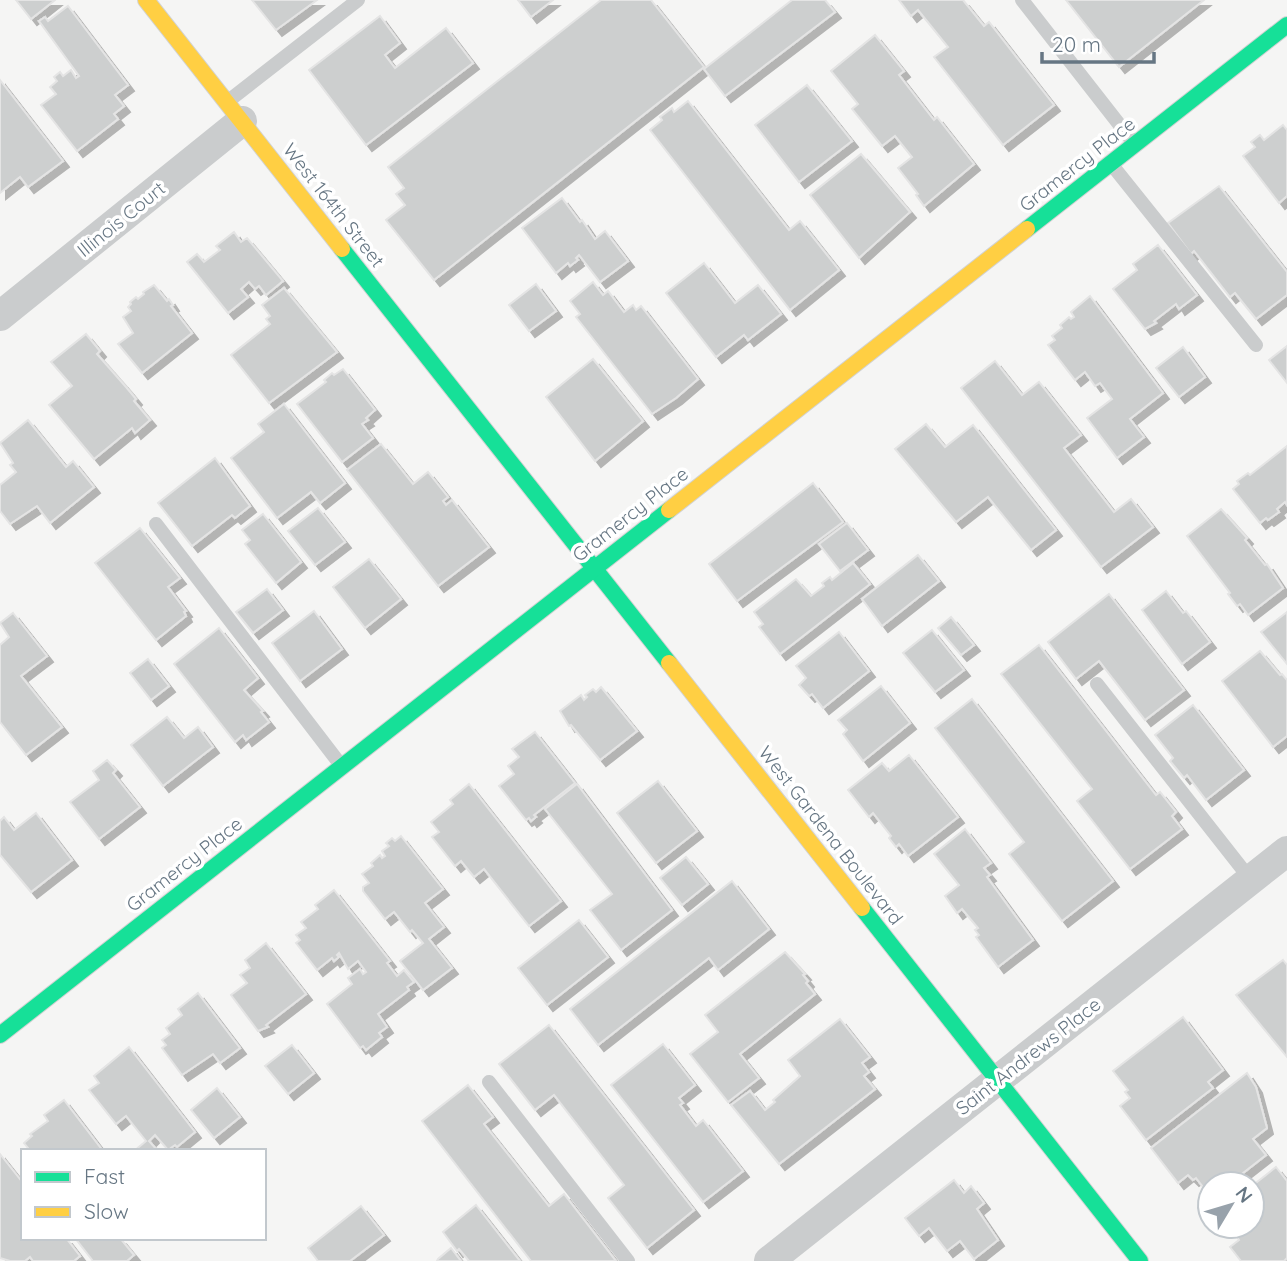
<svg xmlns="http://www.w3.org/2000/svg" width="1287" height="1261" viewBox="0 0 1287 1261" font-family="Quicksand,sans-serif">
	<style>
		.building { fill: #cdcfcf; stroke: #e4e4e4; stroke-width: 2; filter: url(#shadow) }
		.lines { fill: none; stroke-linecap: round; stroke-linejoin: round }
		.fast-casing { stroke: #d1d2d2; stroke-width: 18 }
		.slow-casing { stroke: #d1d2d2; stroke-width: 18 }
		.lane { stroke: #cacccd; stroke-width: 14 }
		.street { stroke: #cacccd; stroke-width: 30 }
		.fast { stroke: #16e098; stroke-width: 16 }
		.slow { stroke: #ffcf43; stroke-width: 16 }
		.labels { text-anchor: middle; stroke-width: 7; stroke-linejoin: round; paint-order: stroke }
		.street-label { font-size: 19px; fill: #667683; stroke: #fff }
	</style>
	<defs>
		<filter id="shadow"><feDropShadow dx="6" dy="6" stdDeviation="0" flood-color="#0004"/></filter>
	</defs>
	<rect width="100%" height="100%" fill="#f5f5f4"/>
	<!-- building -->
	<g class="building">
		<polygon points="16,0 55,0 31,19"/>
		<polygon points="252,0 317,0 276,30"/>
		<polygon points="518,0 553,0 531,17"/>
		<polygon points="601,0 651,0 704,67 434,280 386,220 405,205 396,194 404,188 388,167"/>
		<polygon points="792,0 825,0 835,12 725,96 704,69"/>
		<polygon points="899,0 963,0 984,26 989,22 1054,105 1003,145 934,57 948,47 918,10 911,16"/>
		<polygon points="1066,0 1204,0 1119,67"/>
		<polygon points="68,6 128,85 115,95 124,106 114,114 118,119 77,151 41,105 56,94 50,87 57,81 54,77 60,72 63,76 71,70 76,78 79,76 39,21 45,17 48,21"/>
		<polygon points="380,16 400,43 385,55 395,68 446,28 473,63 366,145 309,70"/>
		<polygon points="875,35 904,71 899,75 934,120 937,117 974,164 924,206 916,195 918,194 898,168 912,157 895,136 882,146 852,109 858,104 831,71"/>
		<polygon points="0,80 63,161 28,187 20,177 0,193"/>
		<polygon points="807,85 852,141 799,182 755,125"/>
		<polygon points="688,101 789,230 800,221 839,270 790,310 650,130 662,120 660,117 672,108 674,112"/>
		<polygon points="1283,125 1287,130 1287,196 1279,203 1243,156 1255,147 1251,142 1260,135 1264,140"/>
		<polygon points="861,154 910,212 859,258 810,195"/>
		<polygon points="1219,186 1287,272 1287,295 1256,319 1235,293 1230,297 1194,251 1191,254 1168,223"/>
		<polygon points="562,198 580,222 582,220 595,239 605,231 628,261 600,282 579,255 576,258 578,260 570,266 568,263 556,273 522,228"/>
		<polygon points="234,232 241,242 247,238 283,281 266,295 259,286 255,289 249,282 241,289 248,297 228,313 187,262 197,254 204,262 220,250 216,246"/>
		<polygon points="1158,245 1197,295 1179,309 1176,304 1154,321 1156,323 1145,329 1113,289 1137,270 1133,264"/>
		<polygon points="704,263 735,303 758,285 781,314 748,340 744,335 716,357 666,293"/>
		<polygon points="593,282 603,295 608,291 624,312 633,305 636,310 641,306 698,379 676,398 652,414 576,317 580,314 570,301"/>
		<polygon points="536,284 556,311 529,331 509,305"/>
		<polygon points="154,285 167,301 169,299 173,305 171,306 192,333 142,373 118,344 133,333 123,317 131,311 128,307 131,304 130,302 136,297 138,299 144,294 143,292"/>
		<polygon points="284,288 337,352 269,403 231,355 270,324 266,319 270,316 262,305"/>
		<polygon points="1090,296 1163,393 1130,419 1144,437 1117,458 1087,418 1112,399 1100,383 1095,386 1085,372 1075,380 1048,345 1055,340 1052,336 1062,328 1060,325 1069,317 1071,319 1074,317 1071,312"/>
		<polygon points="86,334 100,351 97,354 126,387 136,399 134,401 150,420 135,433 132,428 94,459 49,405 72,386 51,362"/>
		<polygon points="1287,346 1287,383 1269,360"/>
		<polygon points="1183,347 1205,377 1179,397 1156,368"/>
		<polygon points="593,359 643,421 595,461 546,397"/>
		<polygon points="995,361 1022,395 1039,382 1081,435 1064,448 1114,512 1131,499 1153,527 1101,567 961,388"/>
		<polygon points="343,369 375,410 366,418 368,420 362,424 373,438 342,462 297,404 326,382 324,380 332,373 334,375"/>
		<polygon points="284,404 345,483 320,503 311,492 277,518 231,458 264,432 258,424"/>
		<polygon points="28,420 66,467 73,461 94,487 50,523 37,506 10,524 0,511 0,485 16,472 10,465 13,463 0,443"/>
		<polygon points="926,424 945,447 973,425 1056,530 1031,550 988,497 956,522 895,449"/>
		<polygon points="381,444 413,484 428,472 448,497 443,501 446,505 452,500 489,547 438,586 347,470"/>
		<polygon points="1287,446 1287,505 1285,502 1277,509 1279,512 1268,520 1266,518 1260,523 1233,489 1239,484 1237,481 1248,473 1250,475"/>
		<polygon points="215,458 250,506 235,518 232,515 192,546 158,503"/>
		<polygon points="813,483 843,522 737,601 709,564"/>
		<polygon points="318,508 345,542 315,565 288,531"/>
		<polygon points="1221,509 1247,538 1245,540 1265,565 1267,564 1283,588 1248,615 1240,604 1237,606 1228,594 1230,593 1187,536"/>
		<polygon points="263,514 301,562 276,583 245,544 250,540 242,530"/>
		<polygon points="847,523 868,550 840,571 819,544"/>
		<polygon points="140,528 180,578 168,587 186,611 184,612 186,616 156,640 95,563"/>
		<polygon points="918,555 939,581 882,626 862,599"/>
		<polygon points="369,559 401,599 365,628 333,587"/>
		<polygon points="853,563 870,584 780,654 759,627 763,624 754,612 796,579 811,596 824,586 822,583 830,577 832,580"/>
		<polygon points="267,589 283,610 253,633 236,612"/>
		<polygon points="1166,591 1183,613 1186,611 1210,642 1182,664 1142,610"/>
		<polygon points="1109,594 1184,690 1145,720 1099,661 1076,679 1048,642"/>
		<polygon points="314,611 342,649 300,681 272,643"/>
		<polygon points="1287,612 1287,664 1261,632"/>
		<polygon points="13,613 47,656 21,676 62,727 26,755 0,722 0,645 9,637 0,623"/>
		<polygon points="951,617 974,645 961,655 938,628"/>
		<polygon points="219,628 258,678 244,690 263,711 261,712 269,722 246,740 243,735 235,742 174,664"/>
		<polygon points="932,630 964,670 935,692 903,653"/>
		<polygon points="839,632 869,671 823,708 812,694 809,696 799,685 806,678 796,666"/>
		<polygon points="1039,645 1156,795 1160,792 1176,812 1172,816 1182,829 1130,869 1077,801 1092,789 1001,674"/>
		<polygon points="1260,651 1280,675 1282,674 1287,680 1287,736 1273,747 1222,681"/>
		<polygon points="148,659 169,686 151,700 130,673"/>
		<polygon points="881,686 910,723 863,761 843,734 847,730 838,720"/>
		<polygon points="601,687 637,731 600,760 571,725 569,726 560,711 581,695 584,700 587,697 585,695 593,689 596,692"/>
		<polygon points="972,699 1113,881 1062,921 1009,854 1024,842 935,728"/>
		<polygon points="1193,705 1244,770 1206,800 1187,775 1184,778 1170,761 1173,758 1155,735"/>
		<polygon points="167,717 184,738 198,727 213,747 163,786 131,745"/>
		<polygon points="535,732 575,783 534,815 536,817 531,821 529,818 526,820 499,786 514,774 508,766 519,757 512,749"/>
		<polygon points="909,755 958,817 908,856 899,844 896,847 889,838 891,836 873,813 869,817 848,790 882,763 889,771"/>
		<polygon points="107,760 116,770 113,773 140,807 99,839 70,802 99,780 93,771"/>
		<polygon points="658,781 697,831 656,863 617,813"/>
		<polygon points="469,784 561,901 529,926 484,869 474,877 461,861 455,866 432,837 439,832 431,822 453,804 450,800"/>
		<polygon points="577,784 672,910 621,950 590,910 612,894 545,809"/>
		<polygon points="36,813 72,860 31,892 0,855 0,821 4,817 14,830"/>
		<polygon points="965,829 991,863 984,868 990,875 987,877 1033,940 998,967 976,937 979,935 975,930 978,928 962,909 957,913 945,896 959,885 934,854"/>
		<polygon points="401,836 443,889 425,903 444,927 429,939 452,968 423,990 400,961 423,943 412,930 410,932 394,912 385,919 363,891 363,887 369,883 362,874 373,866 371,863 380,855 382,858 385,856 382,851 389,846 386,843 392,838 395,841"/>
		<polygon points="686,857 708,884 682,905 660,878"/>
		<polygon points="732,881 769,929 718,970 709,958 598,1045 570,1009"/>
		<polygon points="334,890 390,961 387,963 397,976 404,970 414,982 407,987 409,990 378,1014 387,1027 379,1033 382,1037 366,1050 363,1046 360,1048 327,1004 352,984 348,978 360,969 363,974 366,972 358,961 348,969 339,953 337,955 339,957 334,961 332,958 317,970 296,943 300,940 296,935 306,928 301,922 318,909 315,905"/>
		<polygon points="579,920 608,957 547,1005 518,968"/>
		<polygon points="266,943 306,994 266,1025 268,1027 258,1031 231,995 247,983 240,975 250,968 245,960"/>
		<polygon points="785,952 805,974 803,975 808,981 806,983 815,994 740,1054 759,1078 728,1102 690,1054 718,1032 705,1015"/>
		<polygon points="1283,960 1287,965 1287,1057 1236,995"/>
		<polygon points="198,993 240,1048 220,1063 213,1054 182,1075 162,1048 166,1045 162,1040 170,1034 166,1028 182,1015 178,1009"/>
		<polygon points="1183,1017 1223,1070 1208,1082 1213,1088 1146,1140 1120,1106 1130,1098 1125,1092 1128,1090 1113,1071"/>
		<polygon points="840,1019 870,1057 862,1063 869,1072 864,1076 875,1089 779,1164 731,1105 750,1091 765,1110 775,1102 773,1100 800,1076 788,1060"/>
		<polygon points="549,1025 694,1210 647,1248 608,1198 624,1185 554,1095 535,1110 499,1064"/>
		<polygon points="663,1044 695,1085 679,1098 683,1103 680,1105 696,1126 703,1120 743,1171 703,1202 611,1085"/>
		<polygon points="292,1045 314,1073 288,1094 265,1066"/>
		<polygon points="129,1047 195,1132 177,1147 175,1145 168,1150 155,1135 149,1141 158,1151 134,1151 146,1141 126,1116 116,1124 89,1090 99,1083 94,1076"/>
		<polygon points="1247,1073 1256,1087 1267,1128 1253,1139 1266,1155 1229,1184 1210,1184 1210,1196 1196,1178 1193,1180 1188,1175 1178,1183 1151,1148"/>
		<polygon points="468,1085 493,1117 484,1124 549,1206 564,1194 616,1261 531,1261 422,1121"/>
		<polygon points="217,1088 240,1117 214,1138 191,1110"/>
		<polygon points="64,1100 103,1151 24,1151 28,1148 24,1143 32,1136 30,1134 48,1121 44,1115"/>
		<polygon points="0,1154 23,1183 23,1238 66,1238 80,1256 74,1261 33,1261 30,1257 25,1261 10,1261 0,1258"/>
		<polygon points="1276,1167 1287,1181 1287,1258 1284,1261 1241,1261 1230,1247 1239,1240 1236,1235 1240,1232 1235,1226 1252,1226 1252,1186"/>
		<polygon points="954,1180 964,1193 971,1186 984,1203 977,1209 998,1240 974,1259 960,1241 947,1251 929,1228 919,1236 905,1218"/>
		<polygon points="476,1205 520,1261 469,1261 459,1249 457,1251 443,1232"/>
		<polygon points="361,1206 384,1235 350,1261 318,1261 308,1248"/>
		<polygon points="75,1238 120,1238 134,1255 127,1261 93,1261"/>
		<polygon points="451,1248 461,1261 437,1261 438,1259"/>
	</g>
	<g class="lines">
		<defs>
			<g id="fast">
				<polyline points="1027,229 1287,25"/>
				<polyline points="342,249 669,663"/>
				<polyline points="862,908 1140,1261"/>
				<polyline points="0,1035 669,510"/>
			</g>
			<g id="slow">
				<polyline points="146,0 342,249"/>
				<polyline points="669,510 1027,229"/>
				<polyline points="669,663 862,908"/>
			</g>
		</defs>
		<!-- fast casing -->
		<use href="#fast" class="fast-casing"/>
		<!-- slow casing -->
		<use href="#slow" class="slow-casing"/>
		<!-- lane -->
		<g class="lane">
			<polyline points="1022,0 1133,142"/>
			<polyline points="227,102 358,0"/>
			<polyline points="1112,165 1256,345"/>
			<polyline points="156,524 340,764"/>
			<polyline points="1097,684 1251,880"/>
			<polyline points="489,1082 628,1261"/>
		</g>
		<!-- street -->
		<g class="street">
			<polyline points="0,316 242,121"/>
			<polyline points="769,1261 1287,851"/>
		</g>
		<!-- fast -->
		<use href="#fast" class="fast"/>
		<!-- slow -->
		<use href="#slow" class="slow"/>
	</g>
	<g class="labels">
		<!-- street labels -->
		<g class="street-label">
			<text transform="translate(1077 164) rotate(-38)" y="7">Gramercy Place</text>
			<text transform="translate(334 205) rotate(52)" y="7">West 164th Street</text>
			<text transform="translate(121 219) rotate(-39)" y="7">Illinois Court</text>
			<text transform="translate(630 514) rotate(-38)" y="7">Gramercy Place</text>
			<text transform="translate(831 835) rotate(52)" y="7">West Gardena Boulevard</text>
			<text transform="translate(184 864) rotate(-38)" y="7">Gramercy Place</text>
			<text transform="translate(1028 1056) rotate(-38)" y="7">Saint Andrews Place</text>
		</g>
	</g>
	<!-- legend -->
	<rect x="21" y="1149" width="245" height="91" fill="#ffffff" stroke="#c2c8cd" stroke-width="2"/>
	<rect x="35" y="1172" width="35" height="10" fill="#16e098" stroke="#c2c8cd" stroke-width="2"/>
	<text x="84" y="1184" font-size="21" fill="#667683">Fast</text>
	<rect x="35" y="1207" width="35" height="10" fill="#ffcf43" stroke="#c2c8cd" stroke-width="2"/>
	<text x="84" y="1219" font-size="21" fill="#667683">Slow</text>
	<!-- north arrow -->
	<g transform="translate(1231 1205) rotate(52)"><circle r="33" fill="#ffffff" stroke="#c2c8cd" stroke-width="2"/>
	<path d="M0-5L12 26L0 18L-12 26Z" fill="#98a2ab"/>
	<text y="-10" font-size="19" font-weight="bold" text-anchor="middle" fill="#667683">N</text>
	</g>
	<!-- scale -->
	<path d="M1042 52v10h112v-10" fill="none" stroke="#667683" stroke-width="3.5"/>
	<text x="1052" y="52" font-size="21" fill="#667683" stroke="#ffffff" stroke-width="5" paint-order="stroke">20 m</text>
</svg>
